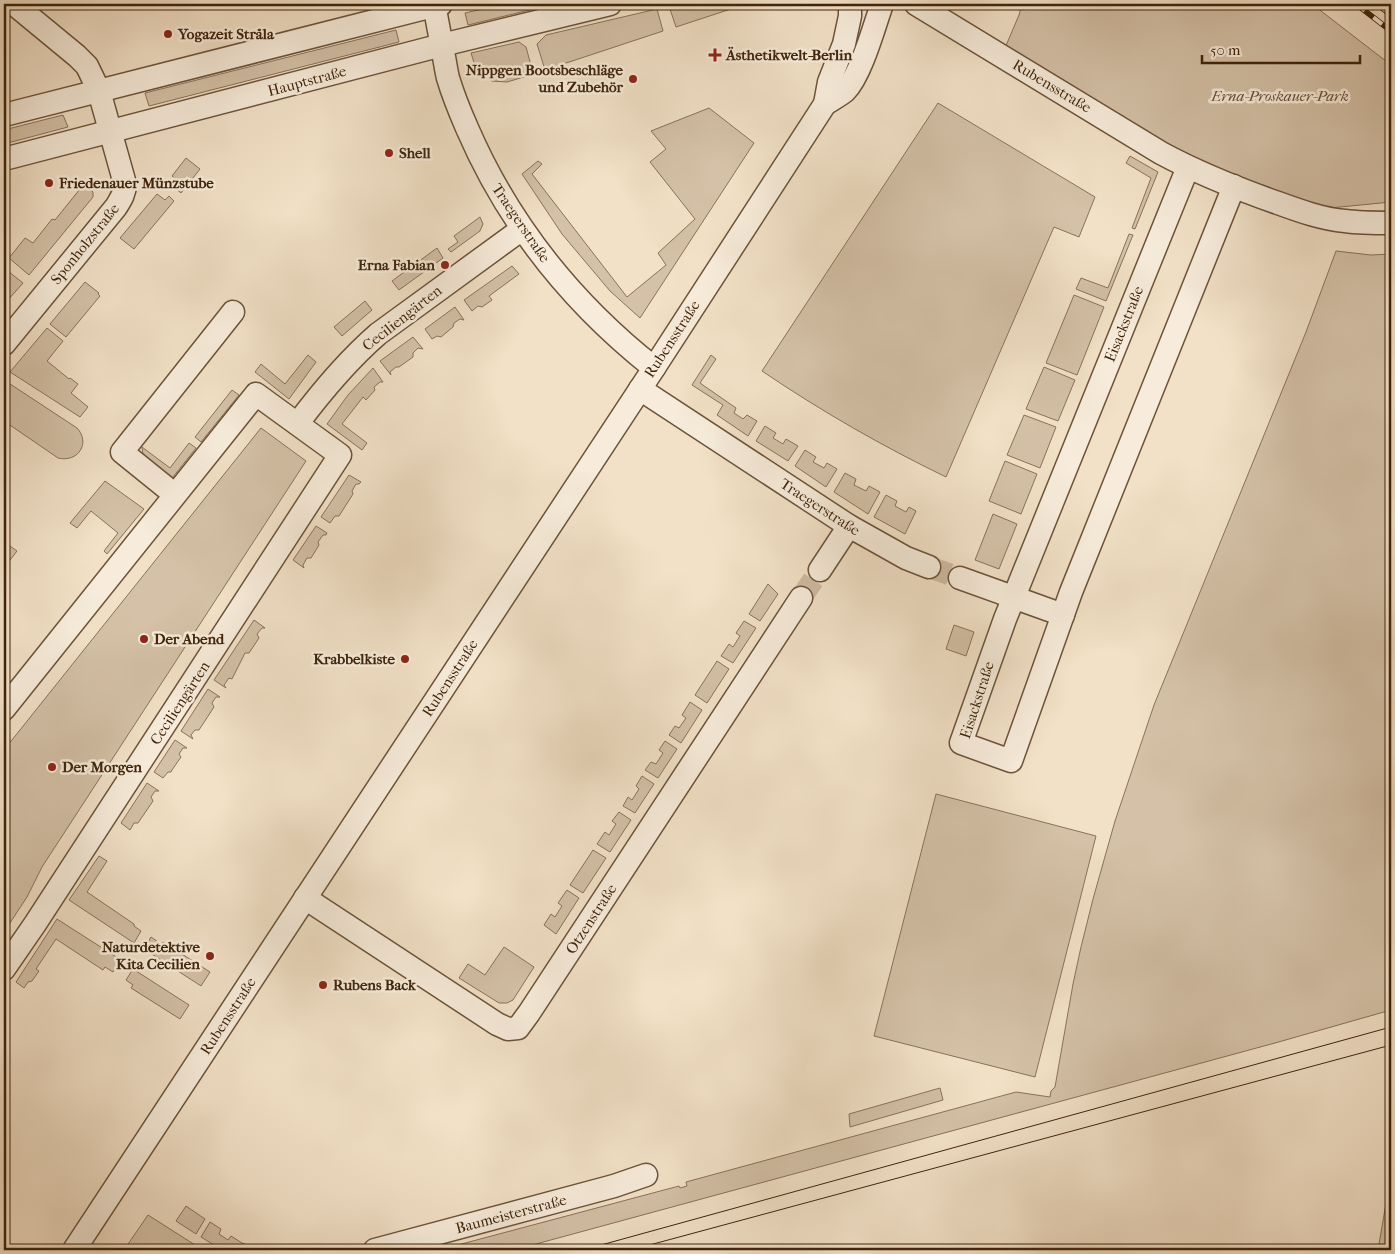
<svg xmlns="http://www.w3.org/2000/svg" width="1395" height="1254" viewBox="0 0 1395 1254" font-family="'IM FELL French Canon',serif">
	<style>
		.green { fill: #d4c1a7; stroke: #8a7259 }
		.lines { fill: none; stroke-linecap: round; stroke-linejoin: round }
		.minor-tunnel { stroke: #cebba1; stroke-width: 22; stroke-dasharray: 22 11; stroke-linecap: butt }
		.minor-casing { stroke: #6c533a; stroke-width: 25 }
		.minor { stroke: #f7ecdb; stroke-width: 22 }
		.tram { stroke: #3f240b; stroke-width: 1 }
		.rail-casing { stroke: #3f240b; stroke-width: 5.5 }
		.rail { stroke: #f7ecdb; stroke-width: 4; stroke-dasharray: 11; stroke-linecap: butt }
		.poi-dot { fill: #8f2418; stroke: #f7ecdb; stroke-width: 2 }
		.labels { text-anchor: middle; stroke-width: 5; stroke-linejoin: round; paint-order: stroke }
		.poi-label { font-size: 15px; font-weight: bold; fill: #3f240b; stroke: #f7ecdb; text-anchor: start }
		.street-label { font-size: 15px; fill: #3f240b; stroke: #f7ecdb }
		.park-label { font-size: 15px; font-style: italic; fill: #644b32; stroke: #f7ecdb }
	</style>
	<rect width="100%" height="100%" fill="#f2e1c7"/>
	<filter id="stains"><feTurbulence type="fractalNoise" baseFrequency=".004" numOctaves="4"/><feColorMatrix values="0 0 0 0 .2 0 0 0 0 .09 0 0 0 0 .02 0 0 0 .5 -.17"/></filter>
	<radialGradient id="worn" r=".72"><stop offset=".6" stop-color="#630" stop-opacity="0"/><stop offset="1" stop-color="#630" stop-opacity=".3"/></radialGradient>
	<!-- green -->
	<g class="green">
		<polygon points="504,4 554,4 468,25 465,13"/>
		<polygon points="678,4 733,4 734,8 676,27 669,6"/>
		<polygon points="1022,4 1312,4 1391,65 1391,202 1330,208 1264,189 1165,146 1005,48 1019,15"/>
		<polygon points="657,9 663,31 545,70 537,44 546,35"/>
		<polygon points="396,30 399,42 149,106 145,93"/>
		<polygon points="519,42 526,47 532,69 527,76 507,82 492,81 484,77 477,72 471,53"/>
		<path d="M 938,103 L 1095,197 L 1079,237 L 1054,227 L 946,477 C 882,446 821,411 762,371 Z"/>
		<polygon points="709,108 754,143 640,318 610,291 562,234 522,174 538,161 542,164 532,174 627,297 666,265 658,253 695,219 650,162 666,149 651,131"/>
		<polygon points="63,115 68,127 4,144 4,130"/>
		<polygon points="1130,156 1158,172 1135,229 1132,228 1151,178 1126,163"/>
		<polygon points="186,158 200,169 181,193 175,188 179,182 172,176"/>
		<polygon points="84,184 93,192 93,197 29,275 9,258 25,238 33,243 52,219 55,220"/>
		<polygon points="157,194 165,200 169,196 174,201 134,249 120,238"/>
		<polygon points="480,217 483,224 480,231 451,252 448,249 458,242 454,236"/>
		<polygon points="1129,234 1133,235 1106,301 1076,289 1081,278 1108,288"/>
		<polygon points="437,248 443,258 399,290 392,281"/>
		<polygon points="1336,251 1371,255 1391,254 1391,1010 1275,1043 514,1250 439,1250 679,1186 680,1188 687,1186 686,1182 1016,1092 1050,1097 1051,1091 1055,1087 1073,984 1081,947 1093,899 1115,821 1154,705 1306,332"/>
		<polygon points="512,266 519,274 489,296 492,300 482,307 478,306 472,311 464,300"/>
		<polygon points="4,268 23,283 8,300 4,296"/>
		<polygon points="85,282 99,293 98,294 100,296 66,337 50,324"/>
		<polygon points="1074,295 1104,307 1077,375 1046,363"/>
		<polygon points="365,301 372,310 342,336 334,327"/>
		<polygon points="455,307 464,320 460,319 454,323 453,327 441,337 437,336 432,339 425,329"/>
		<polygon points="47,328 63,341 47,361 69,379 70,378 78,384 71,393 88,407 80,417 10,372"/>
		<polygon points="413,337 423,349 418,348 413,353 413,357 399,367 396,367 390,372 391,375 380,361"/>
		<polygon points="308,355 316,362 289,399 255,372 261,364 285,384"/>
		<polygon points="711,355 716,359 700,383 736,408 734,413 743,419 747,415 757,421 748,436 717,415 723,405 692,385"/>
		<polygon points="1044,367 1075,380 1058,421 1026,409"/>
		<polygon points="373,368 383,382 380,382 374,387 375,390 366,400 363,397 342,424 367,443 362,450 327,424 348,395"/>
		<path d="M 4,380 L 77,428 C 91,443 78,463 58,458 L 4,421 Z"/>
		<polygon points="232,390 239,395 201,442 195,437"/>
		<polygon points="1024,415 1056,427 1040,468 1007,455"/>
		<polygon points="765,426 776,433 773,438 783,444 786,439 798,446 788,461 756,441"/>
		<polygon points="261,428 306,461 42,867 27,897 4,932 4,750"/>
		<polygon points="189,443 196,448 169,482 144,462 142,447 170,468"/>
		<polygon points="805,450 816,457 813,462 824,468 827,463 837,469 826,487 795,466"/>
		<polygon points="1005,461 1037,474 1021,514 989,501"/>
		<polygon points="845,473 856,479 854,485 866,491 869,486 880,492 868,514 834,492"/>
		<polygon points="349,475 361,482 359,484 356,484 352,491 353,494 339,516 335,516 330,523 321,517"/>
		<polygon points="105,481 144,509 107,554 104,551 118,533 91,511 77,528 70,523"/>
		<polygon points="886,495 897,501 895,506 906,512 909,507 916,511 905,534 874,517"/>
		<polygon points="993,514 1017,524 999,569 975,560"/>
		<polygon points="316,526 327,533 326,535 323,535 318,542 319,545 311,558 307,558 303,565 304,568 293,560"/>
		<polygon points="4,542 17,551 4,568"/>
		<polygon points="768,584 778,594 760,621 749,614"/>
		<polygon points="254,620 265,628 262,628 257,634 259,638 249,653 245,653 232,679 229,678 224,685 226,688 214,680"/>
		<polygon points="744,621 756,628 733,663 721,656 729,644 733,647 740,636 736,633"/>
		<polygon points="954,625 974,632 966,656 946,649"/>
		<polygon points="717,661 729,669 707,703 695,695"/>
		<polygon points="208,689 220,697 216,697 212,703 214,707 199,730 195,730 191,735 193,739 181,731"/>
		<polygon points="690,702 702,710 681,743 669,735 675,726 679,728 686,718 682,715"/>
		<polygon points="175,740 187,748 183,748 179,754 181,757 172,770 171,772 168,772 163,778 154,772"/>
		<polygon points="665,741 677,749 658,778 645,770 651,762 656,764 663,753 659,750"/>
		<polygon points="642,776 654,784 635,813 623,806 628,797 632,800 639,789 636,786"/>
		<polygon points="147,783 159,791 155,791 151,797 153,801 138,823 134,823 130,830 121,823"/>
		<polygon points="936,794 1096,836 1035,1077 874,1036"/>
		<polygon points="619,812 631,820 610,852 597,844 605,832 609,835 616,824 612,821"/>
		<polygon points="593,850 606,858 583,893 570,885"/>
		<polygon points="99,856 107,861 87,892 134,924 134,926 141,931 134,943 69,900"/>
		<polygon points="567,890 579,898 556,934 544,925 551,914 555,917 562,906 558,903"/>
		<polygon points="57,919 121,960 113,972 105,967 103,970 56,939 36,969 39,971 32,981 28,982 24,988 16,982"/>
		<polygon points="151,937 161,944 163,942 210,972 201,986 144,949"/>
		<polygon points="504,947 534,967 513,1000 507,1003 499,1003 459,978 468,964 485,975"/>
		<polygon points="133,969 189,1005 180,1019 131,988 133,985 126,980"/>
		<polygon points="940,1088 943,1100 850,1127 849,1114"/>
		<polygon points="1391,1174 1391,1250 1378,1250"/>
		<polygon points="186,1206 205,1219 196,1234 176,1221"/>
		<polygon points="148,1215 203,1250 124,1250"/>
		<polygon points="210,1222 221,1229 219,1234 228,1240 231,1236 242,1243 255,1248 255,1250 222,1250 201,1237"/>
	</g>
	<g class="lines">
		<!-- minor-tunnel -->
		<g class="minor-tunnel">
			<polyline points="929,567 960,578"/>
			<polyline points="801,598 820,570"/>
		</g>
		<defs>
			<g id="minor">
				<path d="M 434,4 C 437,20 440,36 443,52 C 445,61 446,70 448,78 C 453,95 460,112 467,128 C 508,223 573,304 654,368"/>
				<path d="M 916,4 L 1161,153 C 1198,173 1238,189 1278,203 C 1300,211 1322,219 1345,221 C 1360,223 1376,223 1391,223"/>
				<polyline points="825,104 829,82 844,44 850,16 850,4"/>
				<polyline points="4,115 441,4"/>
				<polyline points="4,159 442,45 610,4"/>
				<polyline points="1188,167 1005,619 961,743 1011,761 1071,592 1234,186"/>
				<path d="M 4,344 L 116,207 C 121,199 125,193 125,184 L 99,91 L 87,66 L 77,56 L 14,4"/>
				<polyline points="640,389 849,526 906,558 929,567"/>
				<path d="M 298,423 C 322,391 347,361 378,334 L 522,229"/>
				<polyline points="174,494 122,452 233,312"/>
				<polyline points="820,570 849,526"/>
				<polyline points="960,578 1063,615"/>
				<polyline points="4,709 256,394 340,455 35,924 4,969"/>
				<polyline points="305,898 497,1024 508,1029 518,1028 529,1013 801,598"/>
				<path d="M 74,1250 L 654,368 L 825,104 C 831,100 839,96 845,91 C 861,75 874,27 882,4"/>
				<polyline points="375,1250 614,1186 646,1175"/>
			</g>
		</defs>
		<!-- minor casing -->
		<use href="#minor" class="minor-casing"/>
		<!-- minor -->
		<use href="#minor" class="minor"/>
		<!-- tram -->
		<g class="tram">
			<polyline points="583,1250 1391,1027"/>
			<polyline points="631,1250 1391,1045"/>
		</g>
		<defs>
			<g id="rail">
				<polyline points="1356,4 1391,31"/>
				<polyline points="1377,4 1391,15"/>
			</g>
		</defs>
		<!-- rail casing -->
		<use href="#rail" class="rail-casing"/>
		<!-- rail -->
		<use href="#rail" class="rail"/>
	</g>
	<!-- markers -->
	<g class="poi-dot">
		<circle cx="168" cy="34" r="5"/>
		<path d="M712.5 47.5h5v5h5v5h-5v5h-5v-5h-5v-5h5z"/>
		<circle cx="633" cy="79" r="5"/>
		<circle cx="389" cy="153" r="5"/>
		<circle cx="49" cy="183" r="5"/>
		<circle cx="445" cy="265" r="5"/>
		<circle cx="144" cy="639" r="5"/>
		<circle cx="405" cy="659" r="5"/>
		<circle cx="52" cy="767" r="5"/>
		<circle cx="210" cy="956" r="5"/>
		<circle cx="323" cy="985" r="5"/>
	</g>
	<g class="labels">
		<!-- poi labels -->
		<g class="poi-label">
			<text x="178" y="39">Yogazeit Stråla</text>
			<text x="726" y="60">Ästhetikwelt-Berlin</text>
			<text x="623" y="75" text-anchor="end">Nippgen Bootsbeschläge<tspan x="623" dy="17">und Zubehör</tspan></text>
			<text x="399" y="158">Shell</text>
			<text x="59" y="188">Friedenauer Münzstube</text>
			<text x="435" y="270" text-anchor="end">Erna Fabian</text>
			<text x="154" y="644">Der Abend</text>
			<text x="395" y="664" text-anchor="end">Krabbelkiste</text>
			<text x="62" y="772">Der Morgen</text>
			<text x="200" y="952" text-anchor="end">Naturdetektive<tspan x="200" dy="17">Kita Cecilien</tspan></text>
			<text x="333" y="990">Rubens Back</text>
		</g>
		<!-- street labels -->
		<g class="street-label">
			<text transform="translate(307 81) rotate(-15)" y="5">Hauptstraße</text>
			<text transform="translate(1052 86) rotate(31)" y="5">Rubensstraße</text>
			<text transform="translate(521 223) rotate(56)" y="5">Traegerstraße</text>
			<text transform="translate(85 244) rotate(-51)" y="5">Sponholzstraße</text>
			<text transform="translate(402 318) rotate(-38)" y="5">Ceciliengärten</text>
			<text transform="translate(1124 324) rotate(-68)" y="5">Eisackstraße</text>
			<text transform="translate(672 339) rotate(-57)" y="5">Rubensstraße</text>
			<text transform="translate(820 507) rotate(33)" y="5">Traegerstraße</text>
			<text transform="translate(450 678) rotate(-57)" y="5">Rubensstraße</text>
			<text transform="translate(977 700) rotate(-72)" y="5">Eisackstraße</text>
			<text transform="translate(180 703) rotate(-57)" y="5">Ceciliengärten</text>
			<text transform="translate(591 919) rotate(-57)" y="5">Otzenstraße</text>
			<text transform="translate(228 1016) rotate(-57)" y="5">Rubensstraße</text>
			<text transform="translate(511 1214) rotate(-15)" y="5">Baumeisterstraße</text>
		</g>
		<!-- park labels -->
		<g class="park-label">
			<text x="1280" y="101">Erna-Proskauer-Park</text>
		</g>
	</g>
	<!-- margin -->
	<rect width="1395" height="1254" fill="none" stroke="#f2e1c7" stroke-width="20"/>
	<rect x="5" y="5" width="1385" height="1244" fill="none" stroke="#3f240b" stroke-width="2.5"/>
	<rect x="10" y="10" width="1375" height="1234" fill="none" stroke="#3f240b"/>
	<!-- scale -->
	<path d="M1202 55v8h158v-8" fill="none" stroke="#3f240b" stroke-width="2.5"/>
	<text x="1210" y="55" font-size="15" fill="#3f240b" stroke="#f7ecdb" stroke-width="4" paint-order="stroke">50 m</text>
	<rect width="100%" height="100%" filter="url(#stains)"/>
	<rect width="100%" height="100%" fill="url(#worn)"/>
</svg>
